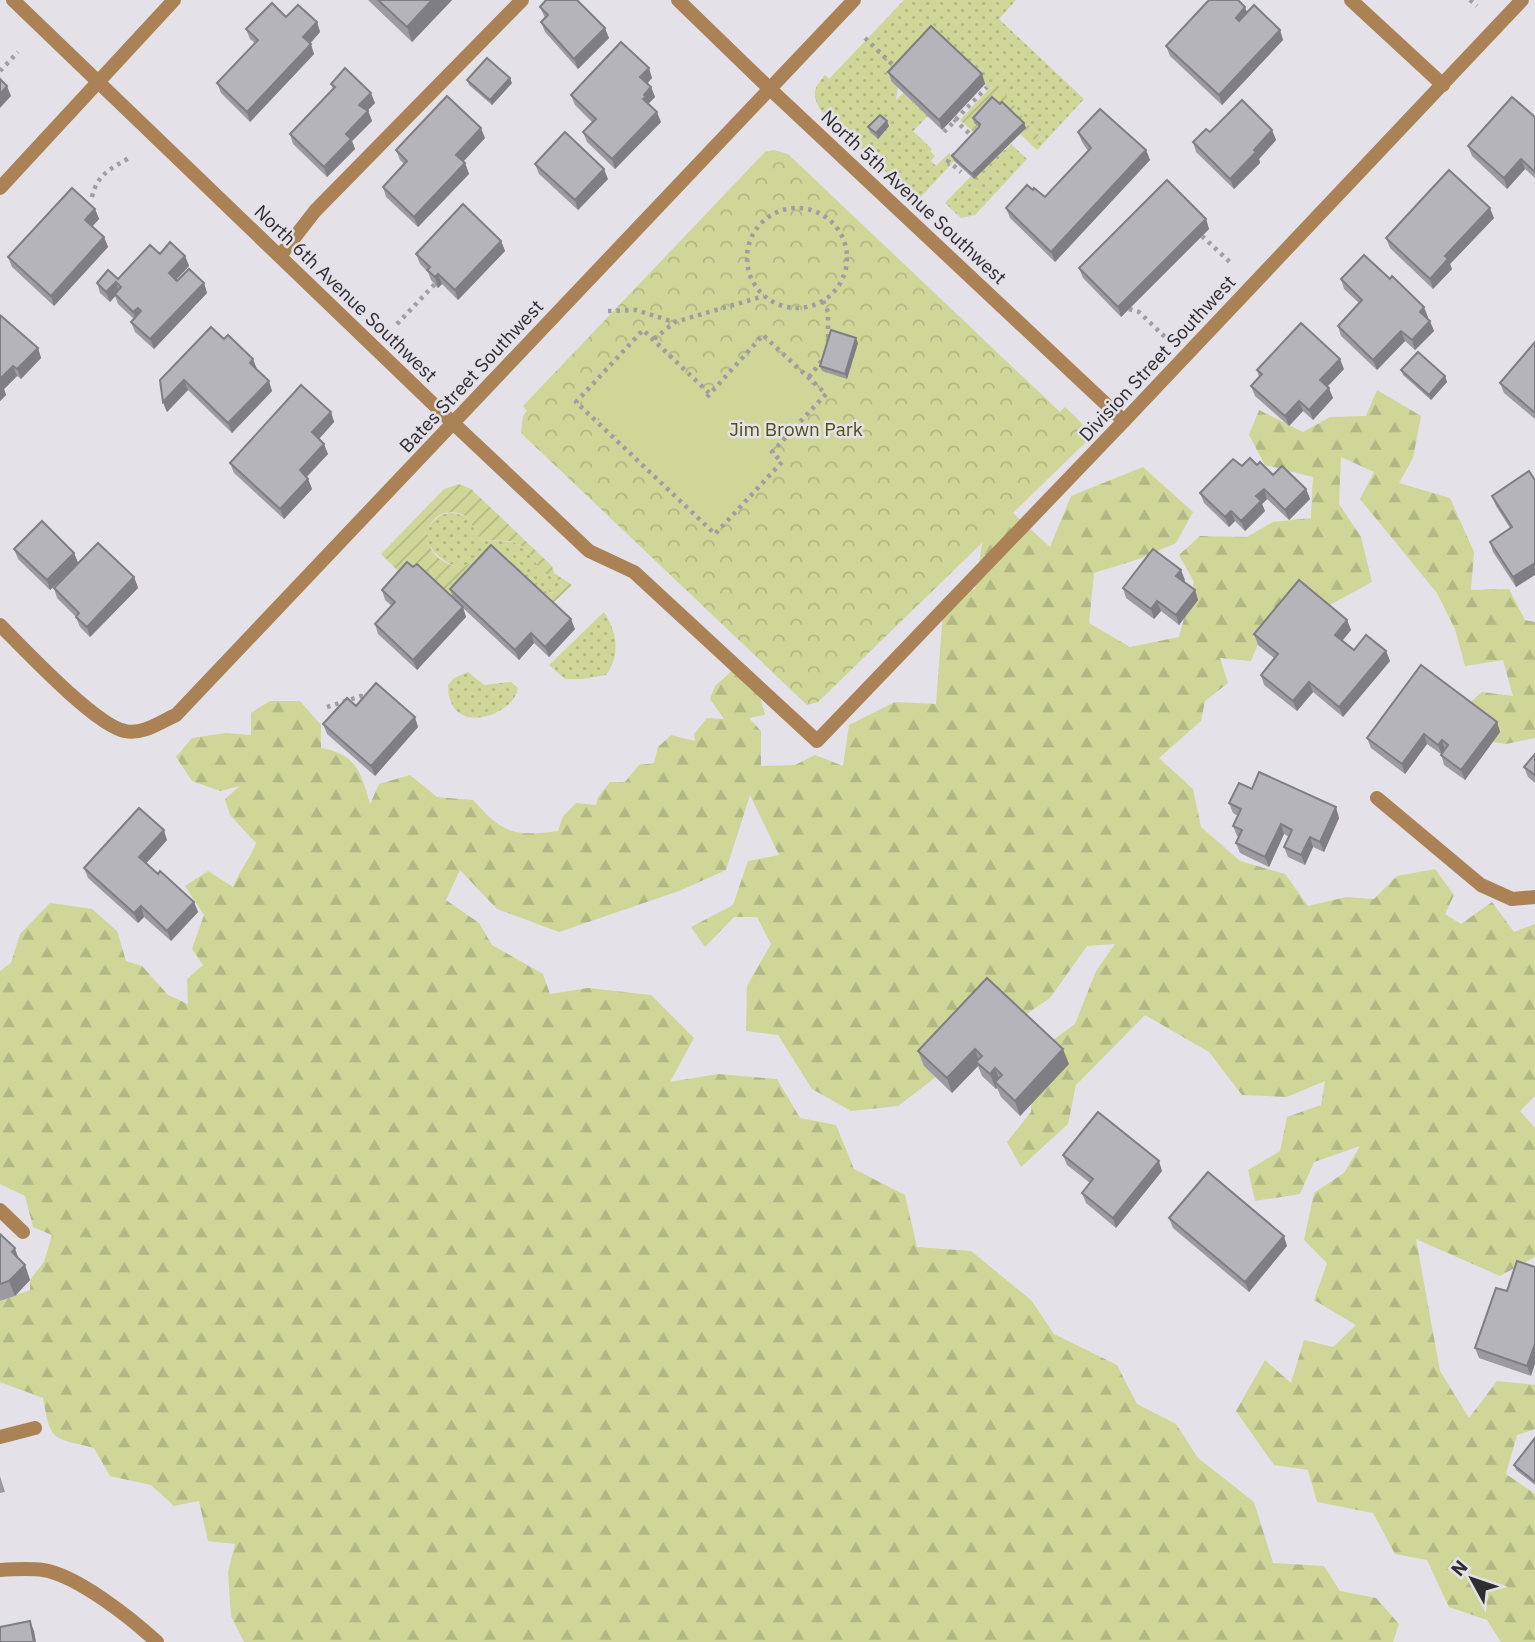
<svg xmlns="http://www.w3.org/2000/svg" width="1535" height="1642" viewBox="0 0 1535 1642" font-family="'IBM Plex Sans',sans-serif">
	<style>
		.grass { fill: url(#grass-dots) }
		.forest { fill: url(#forest-firs) }
		.park { fill: url(#park-crowns) }
		.garden { fill: url(#garden-furrows) }
		.pitch { fill: #cfd698 }
		.lines { fill: none; stroke-linecap: round; stroke-linejoin: round }
		.path { stroke: #a09ea3; stroke-width: 4.5; stroke-dasharray: 3.5 5; stroke-linecap: butt }
		.service { stroke: #aa8255; stroke-width: 14 }
		.minor { stroke: #aa8255; stroke-width: 14 }
		.tertiary { stroke: #aa8255; stroke-width: 14 }
		.wall { fill: #9d9ba1 }
		.shaded-wall { fill: #7f7e83 }
		.building { fill: #b6b4bb; stroke: #7f7e83; stroke-width: 2 }
		.labels { text-anchor: middle; stroke-width: 5; stroke-linejoin: round; paint-order: stroke }
		.street-label { font-size: 19px; fill: #2e2d2f; stroke: #e4e1e8 }
		.park-label { font-size: 19px; fill: #4e520f; stroke: #e4e1e8 }
	</style>
	<defs>
		<pattern id="grass-dots" width="8" height="8" patternUnits="userSpaceOnUse" patternTransform="scale(1.75)"><rect width="8" height="8" fill="#cfd698"/><path d="M2 2h.1M6 6h.1" fill="none" stroke="#b2b883" stroke-width="1.8" stroke-linecap="round"/></pattern>
		<pattern id="forest-firs" width="22" height="20" patternUnits="userSpaceOnUse" patternTransform="scale(1.75)"><rect width="22" height="20" fill="#cfd698"/><path d="M5 1l3.5 6h-7zM16 11l3.5 6h-7z" fill="#b2b883"/></pattern>
		<pattern id="park-crowns" width="20" height="18" patternUnits="userSpaceOnUse" patternTransform="scale(1.75)"><rect width="20" height="18" fill="#cfd698"/><path d="M2 6a3 3 0 1 1 6 0M12 15a3 3 0 1 1 6 0" fill="none" stroke="#b2b883"/></pattern>
		<pattern id="garden-furrows" width="10" height="10" patternUnits="userSpaceOnUse" patternTransform="scale(1.75)"><rect width="10" height="10" fill="#cfd698"/><path d="M-1 1l2-2M0 10L10 0M9 11l2-2" fill="none" stroke="#b2b883"/></pattern>
	</defs>
	<rect width="100%" height="100%" fill="#e4e1e8"/>
	<!-- grass -->
	<g class="grass">
		<path d="M 904,0 L 1016,0 L 999,19 L 1084,99 L 1037,150 L 1020,134 L 1024,130 L 1037,143 L 1042,138 L 992,87 L 989,89 L 985,84 L 898,87 L 896,100 L 903,93 L 928,116 L 913,131 L 932,149 L 930,151 L 935,156 L 931,161 L 936,166 L 949,153 L 956,159 L 917,201 L 822,112 C 812,97 812,89 825,75 L 829,79 Z"/>
		<polygon points="1011,144 1027,159 975,215 961,218 945,203 971,176 974,179 1002,149 1004,151"/>
		<path d="M 453,513 L 466,516 L 482,540 L 514,542 L 528,551 L 542,572 L 561,581 L 562,587 L 556,593 L 546,591 L 526,573 L 520,578 L 483,557 L 461,568 C 441,563 414,540 434,521 C 440,515 444,513 453,513 Z"/>
		<path d="M 604,612 C 617,632 621,655 606,675 L 583,679 L 565,679 L 549,665 Z"/>
		<path d="M 468,672 L 484,685 L 511,682 L 518,688 C 514,716 448,739 448,685 L 454,678 Z"/>
	</g>
	<!-- forest -->
	<path class="forest" d="M 1377,390 L 1421,416 L 1413,458 L 1399,483 L 1450,498 L 1474,552 L 1471,590 L 1509,589 L 1525,620 L 1535,622 L 1535,738 L 1506,744 L 1493,742 L 1464,708 L 1482,692 L 1513,696 L 1503,660 L 1465,666 L 1455,629 L 1437,593 L 1360,499 L 1374,472 L 1341,457 L 1339,504 L 1361,537 L 1372,582 L 1258,644 L 1251,661 L 1220,658 L 1228,683 L 1205,701 L 1201,721 L 1159,758 L 1193,789 L 1201,827 L 1240,861 L 1285,874 L 1308,906 L 1346,897 L 1374,899 L 1397,876 L 1435,869 L 1454,895 L 1445,914 L 1461,924 L 1492,902 L 1514,932 L 1535,924 L 1535,1096 L 1520,1111 L 1535,1128 L 1535,1257 L 1500,1276 L 1416,1239 L 1440,1371 L 1469,1418 L 1497,1381 L 1535,1385 L 1535,1429 L 1517,1435 L 1506,1474 L 1535,1494 L 1535,1642 L 1501,1642 L 1487,1620 L 1449,1607 L 1427,1560 L 1395,1554 L 1373,1513 L 1317,1502 L 1308,1470 L 1274,1465 L 1236,1411 L 1265,1360 L 1291,1383 L 1304,1340 L 1333,1347 L 1356,1325 L 1314,1300 L 1327,1263 L 1304,1240 L 1314,1193 L 1344,1173 L 1360,1146 L 1314,1162 L 1300,1194 L 1255,1201 L 1248,1170 L 1280,1151 L 1287,1117 L 1321,1105 L 1325,1081 L 1287,1097 L 1242,1095 L 1209,1052 L 1145,1015 L 1076,1085 L 1068,1124 L 1021,1167 L 1007,1142 L 1031,1112 L 1034,1054 L 1075,1024 L 1096,971 L 1115,944 L 1087,946 L 1050,998 L 953,1064 L 898,1106 L 851,1111 L 812,1089 L 778,1035 L 746,1031 L 747,986 L 771,944 L 757,917 L 734,917 L 705,947 L 691,927 L 733,905 L 748,861 L 779,855 L 750,795 L 726,870 L 679,891 L 559,932 L 497,909 L 460,870 L 446,900 L 479,923 L 492,945 L 543,974 L 550,994 L 588,988 L 651,995 L 694,1038 L 670,1082 L 718,1074 L 777,1079 L 800,1118 L 836,1125 L 854,1169 L 905,1195 L 917,1247 L 971,1251 L 1031,1300 L 1054,1334 L 1117,1365 L 1137,1404 L 1176,1424 L 1198,1458 L 1254,1502 L 1273,1563 L 1324,1566 L 1340,1591 L 1376,1598 L 1399,1624 L 1393,1642 L 244,1642 L 231,1616 L 228,1572 L 235,1544 L 208,1541 L 199,1501 L 174,1506 L 151,1485 L 110,1476 L 94,1448 C 52,1437 51,1443 43,1398 L 0,1382 L 0,1301 L 30,1290 L 30,1280 L 44,1262 L 52,1235 L 33,1227 L 25,1196 L 0,1184 L 0,971 L 11,963 L 20,934 L 50,903 L 92,909 L 117,931 L 126,961 L 142,966 L 168,995 L 188,1004 L 187,979 L 203,965 L 192,949 L 204,915 L 185,886 L 208,871 L 233,887 C 239,871 250,859 256,843 L 230,815 L 225,799 L 240,786 L 220,791 L 192,781 L 176,757 L 192,738 L 226,733 L 251,735 L 251,713 L 270,701 L 300,701 L 321,725 L 321,748 C 357,754 361,773 370,804 L 379,784 L 410,775 L 437,797 L 473,800 C 502,833 514,837 558,831 L 563,816 L 576,803 L 596,805 L 598,797 L 610,782 L 625,782 L 639,765 L 654,763 L 658,747 L 671,735 L 695,741 L 694,734 L 707,718 L 724,719 L 710,699 L 715,686 L 732,671 L 758,689 L 765,715 L 749,718 L 761,731 L 761,766 L 795,765 L 815,755 L 843,766 L 849,725 L 895,702 L 936,704 L 944,598 L 975,589 L 984,532 L 1013,513 L 1050,547 L 1071,496 L 1143,467 L 1193,512 L 1176,543 L 1139,559 L 1094,573 L 1089,623 L 1130,647 L 1179,637 L 1194,582 L 1179,555 L 1200,536 L 1247,537 L 1273,522 L 1311,518 L 1313,477 L 1265,465 L 1249,435 L 1259,410 L 1303,432 L 1330,417 L 1366,416 Z"/>
	<!-- park -->
	<path class="park" d="M 773,150 L 788,154 L 1060,412 L 1065,407 C 1076,418 1089,426 1086,442 L 818,702 L 807,705 L 521,433 L 523,416 L 527,411 L 523,406 L 765,152 Z"/>
	<!-- garden -->
	<g class="garden">
		<polygon points="995,87 1001,88 1028,124 1042,138 1037,143 1024,130 1025,127 975,123 982,129 978,136 960,120 989,89"/>
		<path d="M 459,484 L 471,489 L 552,566 L 554,573 L 572,585 L 553,603 L 520,578 L 526,573 L 546,591 L 553,593 L 562,587 L 561,581 L 542,572 L 528,551 L 518,544 L 509,541 L 482,540 L 466,516 C 427,497 406,556 461,568 L 483,557 L 450,602 L 405,578 L 381,554 L 444,489 Z"/>
	</g>
	<!-- pitch -->
	<polygon class="pitch" points="643,337 708,399 764,340 820,393 765,452 775,462 714,528 581,401"/>
	<g class="lines">
		<!-- path -->
		<g class="path">
			<polyline points="1470,0 1477,6"/>
			<polyline points="865,38 897,69"/>
			<polyline points="0,71 18,52"/>
			<polyline points="954,119 975,139"/>
			<polyline points="944,132 987,87"/>
			<polyline points="955,154 948,161 961,172"/>
			<path d="M 92,197 C 97,175 110,169 129,158"/>
			<circle cx="797" cy="258" r="50"/>
			<polyline points="1202,236 1233,265"/>
			<polyline points="823,301 828,312 828,341"/>
			<polyline points="1129,309 1139,312 1165,337"/>
			<polyline points="608,311 636,310 674,322"/>
			<polyline points="397,324 435,284"/>
			<polyline points="654,339 675,322 764,296"/>
			<polyline points="809,377 823,359"/>
			<polyline points="707,397 763,335 826,394 772,452 782,462 715,534 576,402 643,330 709,393"/>
			<polyline points="327,707 361,696 370,698"/>
		</g>
		<!-- service -->
		<polyline class="service" points="280,256 315,211 522,0"/>
		<!-- minor -->
		<g class="minor">
			<polyline points="13,0 453,423 589,551 634,572 817,741 1124,421 1522,0"/>
			<polyline points="678,0 769,88 1124,421"/>
			<polyline points="1351,0 1443,85"/>
			<polyline points="0,188 174,0"/>
			<polyline points="1377,798 1481,885 1512,899 1535,897"/>
			<polyline points="0,1210 23,1232"/>
			<polyline points="0,1437 35,1428"/>
			<path d="M 0,1570 C 14,1569 29,1568 43,1570 C 77,1575 132,1619 157,1642"/>
		</g>
		<!-- tertiary -->
		<path class="tertiary" d="M 0,625 C 24,649 96,726 125,731 C 143,735 160,722 176,715 L 854,0"/>
	</g>
	<!-- wall -->
	<g class="wall">
		<polygon points="368,0 452,0 412,42"/>
		<polygon points="540,7 609,38 578,69 545,32 541,22 545,18"/>
		<polygon points="1247,13 1280,30 1283,40 1222,105 1170,56 1166,46"/>
		<polygon points="286,17 317,22 320,32 310,44 314,54 250,122 221,93 217,83 255,43 250,39 246,29"/>
		<polygon points="888,72 982,74 985,84 942,130 892,82"/>
		<polygon points="652,78 647,84 651,87 655,97 648,104 661,122 615,169 587,142 583,132 592,122 575,105 571,95"/>
		<polygon points="467,80 512,83 492,105 469,85"/>
		<polygon points="331,84 375,103 368,110 372,121 352,141 355,149 327,177 293,144 290,134 333,89"/>
		<polygon points="1535,117 1535,178 1525,169 1507,189 1472,156 1468,146"/>
		<polygon points="973,118 1024,123 1026,128 974,179 954,161 952,156 979,127 974,123"/>
		<polygon points="889,126 878,139 870,132 868,127"/>
		<polygon points="1272,130 1276,140 1259,159 1260,163 1234,189 1196,152 1193,142 1210,132"/>
		<polygon points="1078,132 1146,150 1150,160 1055,262 1010,218 1006,208 1033,190 1045,197 1088,151 1082,142"/>
		<polygon points="485,138 463,162 465,163 469,174 418,227 386,197 383,187 404,164 400,160 396,150"/>
		<polygon points="535,164 608,179 578,210 539,174"/>
		<polygon points="95,209 99,219 92,227 104,237 108,247 54,306 12,267 8,257"/>
		<polygon points="1494,218 1450,264 1452,269 1433,289 1390,248 1386,238"/>
		<polygon points="1206,219 1209,229 1121,317 1083,278 1079,268"/>
		<polygon points="501,241 505,251 458,300 442,284 438,288 431,280 428,272 420,264 416,254"/>
		<polygon points="160,254 185,256 189,266 176,280 177,281 204,283 207,293 154,349 135,332 131,322 134,319 118,304 115,296 110,302 100,293 97,283 118,279"/>
		<polygon points="1341,279 1428,317 1427,318 1434,331 1415,350 1405,341 1377,370 1341,336 1338,326 1359,303 1344,289"/>
		<polygon points="0,315 38,348 41,358 21,379 17,376 4,389 6,395 0,401"/>
		<polygon points="1535,342 1535,419 1504,393 1500,383"/>
		<polygon points="858,343 847,379 822,371 820,366"/>
		<polygon points="1344,369 1327,387 1333,398 1313,420 1303,411 1289,426 1255,396 1251,386 1259,377 1257,370"/>
		<polygon points="257,370 272,391 232,433 188,390 167,412 163,402 160,380"/>
		<polygon points="1401,370 1445,376 1447,382 1431,400 1403,375"/>
		<polygon points="331,412 334,422 319,439 328,454 307,477 312,489 284,519 234,473 230,463"/>
		<polygon points="1257,465 1273,475 1306,489 1310,499 1289,520 1267,499 1262,504 1265,511 1245,531 1235,521 1229,527 1204,503 1200,493 1242,466"/>
		<polygon points="1535,480 1516,587 1493,552 1490,542 1510,528 1496,506 1492,496"/>
		<polygon points="14,549 74,553 78,563 50,590 18,559"/>
		<polygon points="413,567 453,598 450,589 575,629 549,657 534,643 519,660 463,608 466,617 417,670 378,634 375,624 392,606 385,600 382,590"/>
		<polygon points="134,577 138,588 90,637 80,627 76,617 57,598 54,588"/>
		<polygon points="1185,580 1183,581 1195,590 1198,600 1179,625 1161,611 1154,619 1126,598 1123,588"/>
		<polygon points="1347,620 1351,630 1342,640 1354,650 1386,651 1390,661 1343,717 1313,692 1297,711 1264,685 1261,675 1274,658 1258,645 1254,634"/>
		<polygon points="356,706 418,727 375,776 327,734 323,724"/>
		<polygon points="1497,722 1500,732 1465,780 1444,765 1441,754 1427,744 1405,774 1371,748 1367,738"/>
		<polygon points="1535,754 1535,783 1528,777 1524,767"/>
		<polygon points="1252,789 1339,818 1324,852 1313,847 1305,865 1288,857 1284,847 1289,837 1284,834 1269,867 1240,853 1236,843 1239,837 1237,836 1233,826 1238,816 1233,813 1229,803"/>
		<polygon points="167,840 146,863 158,874 194,902 198,912 171,941 144,917 138,923 88,878 84,868"/>
		<polygon points="987,978 1069,1064 1020,1116 1001,1097 997,1088 996,1089 982,1076 978,1066 952,1093 924,1066 918,1051"/>
		<polygon points="1063,1155 1162,1171 1116,1228 1086,1203 1082,1193 1090,1183 1067,1165"/>
		<polygon points="1169,1218 1287,1246 1249,1292 1173,1228"/>
		<polygon points="0,1234 19,1260 25,1265 30,1280 15,1296 0,1301"/>
		<polygon points="1507,1291 1531,1376 1479,1358 1475,1348"/>
		<polygon points="1535,1438 1535,1485 1516,1470 1514,1465"/>
		<polygon points="0,1476 5,1492 0,1493"/>
	</g>
	<!-- shaded-wall -->
	<g class="shaded-wall">
		<polygon points="432,0 452,0 412,42 407,27"/>
		<polygon points="1245,7 1249,17 1239,28 1236,18"/>
		<polygon points="317,22 320,32 306,47 303,37"/>
		<polygon points="605,28 609,38 578,69 574,59"/>
		<polygon points="1280,30 1283,40 1222,105 1219,95"/>
		<polygon points="311,44 314,54 250,122 247,112"/>
		<polygon points="649,68 652,78 644,87 640,77"/>
		<polygon points="982,74 985,84 942,130 939,120"/>
		<polygon points="510,78 512,83 492,105 490,100"/>
		<polygon points="7,86 11,96 0,108 0,94"/>
		<polygon points="651,87 655,97 648,104 643,99 644,95"/>
		<polygon points="371,93 375,103 363,115 359,105"/>
		<polygon points="368,111 372,121 352,141 355,149 327,177 324,167 346,134"/>
		<polygon points="657,112 661,122 615,169 612,159"/>
		<polygon points="887,121 889,126 878,139 876,133"/>
		<polygon points="1024,123 1026,128 974,179 972,174"/>
		<polygon points="481,128 485,138 460,165 456,155"/>
		<polygon points="1272,130 1276,140 1259,159 1260,163 1234,189 1230,179 1254,150"/>
		<polygon points="1146,150 1150,160 1055,262 1051,252"/>
		<polygon points="1521,159 1525,169 1507,189 1504,178"/>
		<polygon points="465,163 469,174 418,227 414,217"/>
		<polygon points="604,169 608,179 578,210 575,200"/>
		<polygon points="1490,208 1494,218 1450,264 1452,269 1433,289 1430,279 1445,256"/>
		<polygon points="95,209 99,219 89,230 85,220"/>
		<polygon points="1206,219 1209,229 1121,317 1118,307"/>
		<polygon points="104,237 108,247 54,306 51,296"/>
		<polygon points="501,241 505,251 458,300 455,290"/>
		<polygon points="185,256 189,266 173,283 169,273"/>
		<polygon points="438,274 442,284 438,288 435,277"/>
		<polygon points="116,282 119,292 110,302 106,292"/>
		<polygon points="204,283 207,293 154,349 150,339"/>
		<polygon points="1424,307 1428,317 1424,322 1420,312"/>
		<polygon points="138,308 141,318 137,322 133,312"/>
		<polygon points="1430,321 1434,331 1415,350 1412,340"/>
		<polygon points="1401,331 1405,341 1377,370 1373,360"/>
		<polygon points="856,338 858,343 847,379 845,374"/>
		<polygon points="38,348 41,358 21,379 17,369"/>
		<polygon points="253,359 257,369 250,363"/>
		<polygon points="1340,359 1344,369 1324,390 1320,380"/>
		<polygon points="13,366 17,376 4,389 6,395 0,401 0,379"/>
		<polygon points="1445,376 1447,382 1431,400 1429,395"/>
		<polygon points="184,380 188,390 167,412 163,402"/>
		<polygon points="269,381 272,391 232,433 228,423"/>
		<polygon points="1329,388 1333,398 1313,420 1309,410"/>
		<polygon points="1299,401 1303,411 1289,426 1285,416"/>
		<polygon points="331,412 334,422 316,442 312,432"/>
		<polygon points="324,444 328,454 303,480 300,470"/>
		<polygon points="308,479 312,489 284,519 280,509"/>
		<polygon points="1264,489 1267,499 1262,504 1265,511 1245,531 1241,521 1256,496"/>
		<polygon points="1306,489 1310,499 1289,520 1285,510"/>
		<polygon points="1231,511 1235,521 1229,527 1225,517"/>
		<polygon points="74,553 78,563 50,590 47,580"/>
		<polygon points="1535,563 1535,575 1516,587 1513,577"/>
		<polygon points="1181,570 1185,580 1180,586 1176,576"/>
		<polygon points="134,577 138,588 90,637 87,627"/>
		<polygon points="1195,590 1198,600 1179,625 1176,615"/>
		<polygon points="1157,601 1161,611 1154,619 1151,609"/>
		<polygon points="463,607 466,617 417,670 413,660"/>
		<polygon points="571,619 575,629 549,657 545,647"/>
		<polygon points="1347,620 1351,630 1339,645 1335,635"/>
		<polygon points="531,633 534,643 519,660 515,650"/>
		<polygon points="1386,651 1390,661 1343,717 1339,707"/>
		<polygon points="1309,682 1313,692 1297,711 1293,701"/>
		<polygon points="415,717 418,727 375,776 371,766"/>
		<polygon points="1497,722 1500,732 1465,780 1461,770"/>
		<polygon points="1424,734 1427,744 1405,774 1402,764"/>
		<polygon points="1442,740 1445,750 1442,755 1438,745"/>
		<polygon points="1336,807 1339,818 1324,852 1320,842"/>
		<polygon points="1281,824 1284,834 1269,867 1265,857"/>
		<polygon points="164,830 167,840 143,867 139,857"/>
		<polygon points="1310,837 1313,847 1305,865 1301,855"/>
		<polygon points="194,902 198,912 171,941 167,931"/>
		<polygon points="141,906 144,917 138,923 134,913"/>
		<polygon points="975,1049 980,1064 976,1062 978,1066 952,1093 947,1078"/>
		<polygon points="1063,1049 1069,1064 1020,1116 1015,1101"/>
		<polygon points="995,1068 1001,1083 995,1082 997,1088 996,1089 990,1074"/>
		<polygon points="1159,1161 1162,1171 1116,1228 1113,1218"/>
		<polygon points="1284,1236 1287,1246 1249,1292 1245,1282"/>
		<polygon points="15,1248 20,1263 12,1252"/>
		<polygon points="25,1265 30,1280 15,1296 9,1281"/>
		<polygon points="1535,1344 1535,1364 1531,1376 1527,1366"/>
		<polygon points="30,1621 34,1631 36,1642 34,1642"/>
	</g>
	<!-- building -->
	<g class="building">
		<polygon points="378,0 432,0 407,27"/>
		<polygon points="546,0 577,0 605,28 574,59 541,22 548,15 540,7"/>
		<polygon points="1209,0 1238,0 1245,7 1236,18 1239,21 1254,5 1280,30 1219,95 1166,46"/>
		<polygon points="272,3 286,17 298,5 317,22 303,37 311,44 247,112 217,83 258,40 246,29"/>
		<polygon points="931,26 982,74 939,120 888,72"/>
		<polygon points="621,42 649,68 640,77 651,87 644,95 646,97 643,99 657,112 612,159 583,132 596,119 571,95"/>
		<polygon points="487,58 510,78 490,100 467,80"/>
		<polygon points="345,68 371,93 359,105 368,111 346,134 351,139 324,167 290,134 335,87 331,84"/>
		<polygon points="0,79 7,86 0,94"/>
		<polygon points="447,96 481,128 456,155 465,163 414,217 383,187 407,161 396,150"/>
		<polygon points="992,97 1000,104 1002,102 1024,123 972,174 952,156 979,127 980,124 973,118"/>
		<polygon points="1512,97 1535,117 1535,172 1521,159 1504,178 1468,146"/>
		<polygon points="1242,100 1272,130 1254,150 1256,152 1230,179 1193,142 1206,129 1210,132"/>
		<polygon points="1100,109 1146,150 1051,252 1006,208 1027,185 1033,190 1034,188 1045,197 1091,148 1078,132"/>
		<polygon points="880,115 887,121 876,133 868,127"/>
		<polygon points="565,132 604,169 575,200 535,164"/>
		<polygon points="1449,170 1490,208 1445,256 1448,259 1430,279 1386,238"/>
		<polygon points="1167,180 1206,219 1118,307 1079,268"/>
		<polygon points="72,188 95,209 85,220 104,237 51,296 8,257"/>
		<polygon points="463,204 501,241 455,290 438,274 435,277 427,270 430,267 416,254"/>
		<polygon points="170,242 185,256 169,273 177,281 189,269 204,283 150,339 131,322 141,311 138,308 133,312 115,294 121,287 116,282 106,292 97,283 108,270 118,279 150,245 160,254"/>
		<polygon points="1364,255 1390,279 1392,276 1424,307 1420,312 1430,321 1412,340 1401,331 1373,360 1338,326 1362,300 1341,279"/>
		<polygon points="0,315 38,348 17,369 13,366 0,379"/>
		<polygon points="1301,323 1340,359 1320,380 1329,388 1309,410 1299,401 1285,416 1251,386 1262,374 1257,370"/>
		<polygon points="211,327 224,339 228,335 253,359 250,363 269,381 228,423 184,380 163,402 160,380"/>
		<polygon points="831,330 856,338 845,374 820,366"/>
		<polygon points="1535,342 1535,411 1534,412 1500,383"/>
		<polygon points="1418,352 1445,376 1429,395 1401,370"/>
		<polygon points="301,385 331,412 312,432 324,444 300,470 308,479 280,509 230,463"/>
		<polygon points="1250,458 1257,465 1260,462 1273,475 1282,466 1306,489 1285,510 1264,489 1256,496 1261,501 1241,521 1231,511 1225,517 1200,493 1233,459 1242,466"/>
		<polygon points="1529,471 1535,480 1535,563 1513,577 1490,542 1512,527 1492,496"/>
		<polygon points="42,521 74,553 47,580 14,549"/>
		<polygon points="98,543 134,577 87,627 76,617 79,613 54,588"/>
		<polygon points="491,545 571,619 545,647 531,633 515,650 450,589"/>
		<polygon points="1153,549 1181,570 1176,576 1195,590 1176,615 1157,601 1151,609 1123,588"/>
		<polygon points="407,562 413,567 417,564 463,607 413,660 375,624 395,602 382,590"/>
		<polygon points="1299,580 1347,620 1335,635 1354,650 1366,635 1386,651 1339,707 1309,682 1293,701 1261,675 1278,654 1254,634"/>
		<polygon points="1421,665 1497,722 1461,770 1441,755 1448,745 1442,740 1438,745 1424,734 1402,764 1367,738"/>
		<polygon points="376,683 415,717 371,766 323,724 347,698 356,706"/>
		<polygon points="1535,754 1535,775 1524,767"/>
		<polygon points="1259,772 1336,807 1320,842 1310,837 1301,855 1284,847 1292,830 1281,824 1265,857 1236,843 1242,830 1233,826 1241,809 1229,803 1239,783 1252,789"/>
		<polygon points="139,808 164,830 139,857 158,874 160,871 194,902 167,931 141,906 134,913 84,868"/>
		<polygon points="987,978 1063,1049 1015,1101 995,1082 1002,1075 995,1068 990,1074 976,1062 982,1056 975,1049 947,1078 918,1051"/>
		<polygon points="1098,1112 1159,1161 1113,1218 1082,1193 1093,1179 1063,1155"/>
		<polygon points="1208,1172 1284,1236 1245,1282 1169,1218"/>
		<polygon points="0,1234 15,1248 12,1252 25,1265 9,1281 0,1284"/>
		<polygon points="1517,1261 1535,1267 1535,1344 1527,1366 1475,1348 1496,1288 1507,1291"/>
		<polygon points="1535,1438 1535,1482 1514,1465"/>
		<polygon points="30,1621 34,1642 0,1642 0,1627"/>
	</g>
	<g class="labels">
		<!-- street labels -->
		<g class="street-label">
			<text transform="translate(914 197) rotate(43)" y="7">North 5th Avenue Southwest</text>
			<text transform="translate(346 293) rotate(44)" y="7">North 6th Avenue Southwest</text>
			<text transform="translate(1157 358) rotate(-47)" y="7">Division Street Southwest</text>
			<text transform="translate(471 376) rotate(-47)" y="7">Bates Street Southwest</text>
		</g>
		<!-- park labels -->
		<g class="park-label">
			<text x="796" y="436">Jim Brown Park</text>
		</g>
	</g>
	<!-- north arrow -->
	<g transform="translate(1472 1579) rotate(310)" stroke="#e4e1e8" stroke-width="5" paint-order="stroke">
	<path d="M0-5L12 26L0 18L-12 26Z" fill="#2e2d2f"/>
	<text y="-10" font-size="19" font-weight="bold" text-anchor="middle" fill="#2e2d2f">N</text>
	</g>
</svg>
